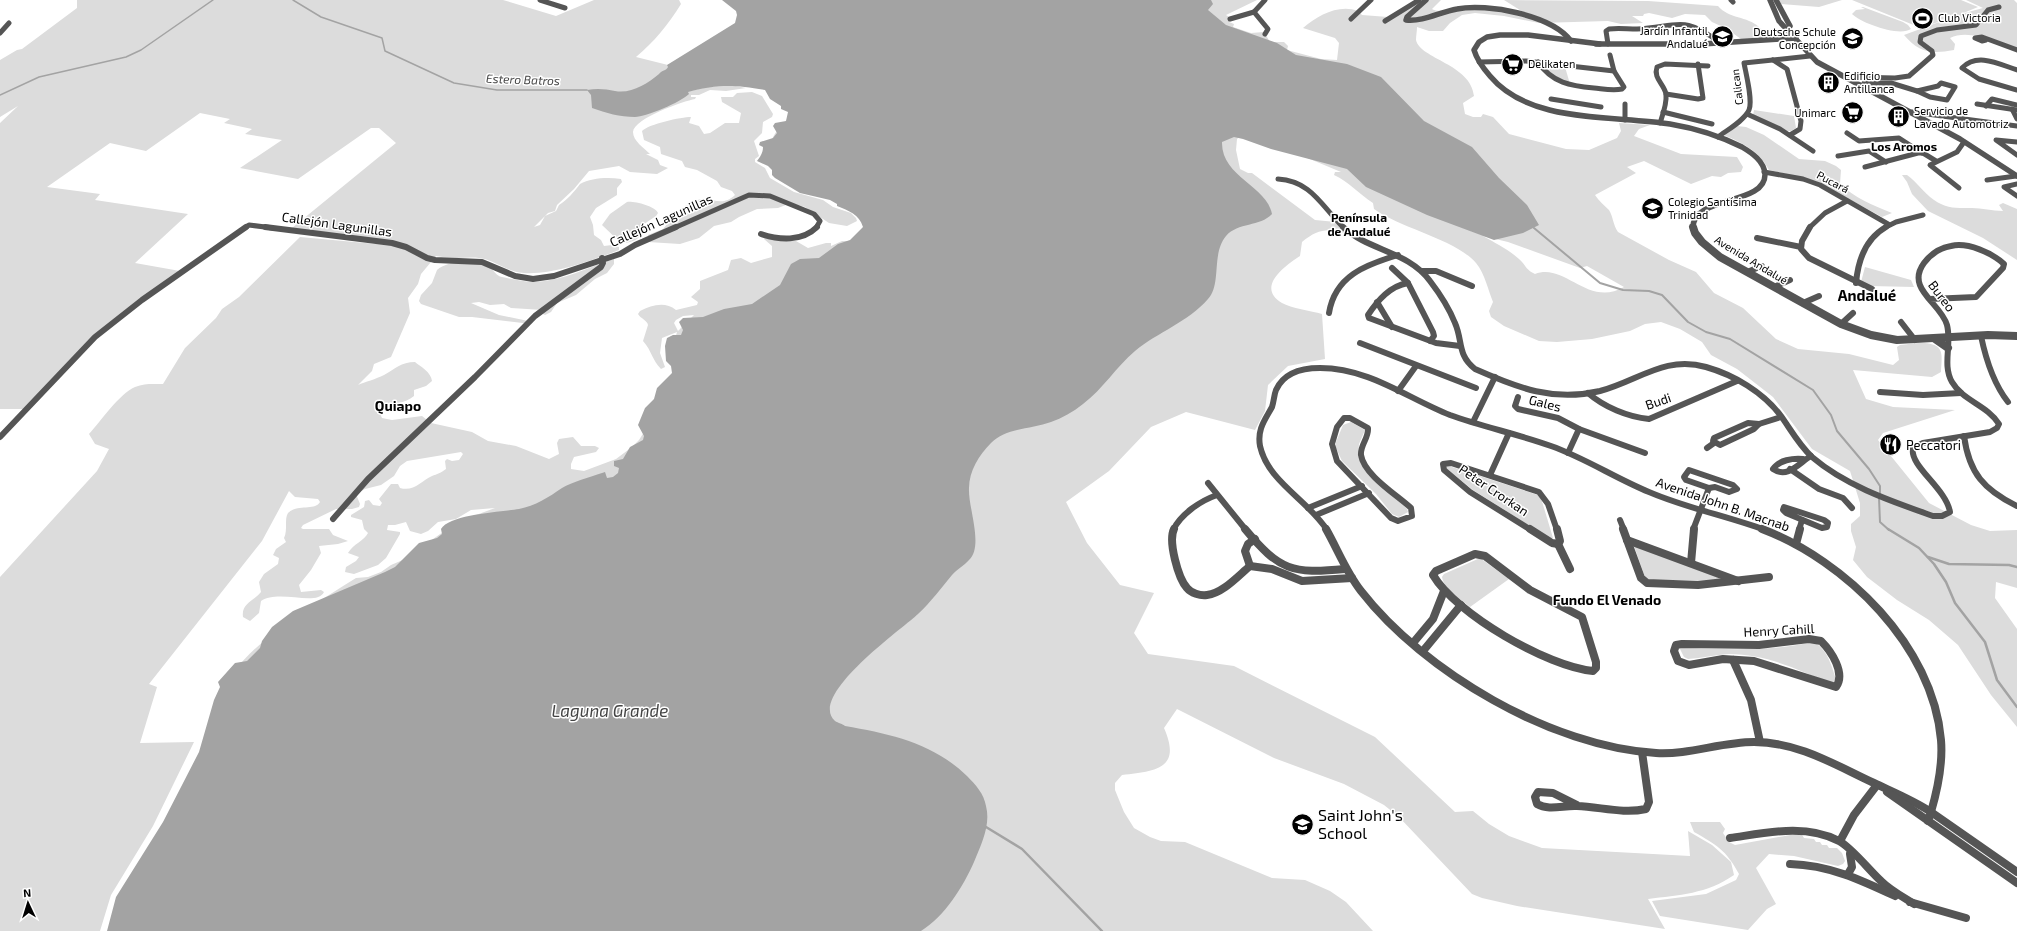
<svg xmlns="http://www.w3.org/2000/svg" width="2017" height="931" viewBox="0 0 2017 931" font-family="'Exo 2',sans-serif">
	<style>
		.green { fill: #dcdcdc; fill-rule: evenodd }
		.water { fill: #a3a3a3 }
		.lines { fill: none; stroke-linecap: round; stroke-linejoin: round }
		.stream-far2 { stroke: #a3a3a3; stroke-width: 1.5 }
		.stream-far1 { stroke: #a3a3a3; stroke-width: 2 }
		.stream { stroke: #a3a3a3; stroke-width: 2.5 }
		.minor-far2 { stroke: #555; stroke-width: 5 }
		.minor-far1 { stroke: #555; stroke-width: 6 }
		.minor { stroke: #555; stroke-width: 8 }
		.tertiary-far1 { stroke: #555; stroke-width: 5.5 }
		.tertiary { stroke: #555; stroke-width: 8 }
		.labels { text-anchor: middle; stroke-width: 3; stroke-linejoin: round; paint-order: stroke }
		.far-poi-label { font-size: 11px; fill: #000; stroke: #fff; text-anchor: start }
		.far-street-label { font-size: 11px; fill: #000; stroke: #fff }
		.far-water-label { font-size: 12px; font-style: italic; fill: #444; stroke: #fff }
		.far-neighbourhood-label { font-size: 12px; font-weight: bold; fill: #000; stroke: #fff }
		.street-label { font-size: 13px; fill: #000; stroke: #fff }
		.poi-label { font-size: 13px; fill: #000; stroke: #fff; text-anchor: start }
		.neighbourhood-label { font-size: 14px; font-weight: bold; fill: #000; stroke: #fff }
		.quarter-label { font-size: 15px; font-weight: bold; fill: #000; stroke: #fff }
		.near-poi-label { font-size: 16px; fill: #000; stroke: #fff; text-anchor: start }
		.near-water-label { font-size: 17px; font-style: italic; fill: #444; stroke: #fff }
	</style>
	<rect width="100%" height="100%" fill="#fff"/>
	<!-- green -->
	<g class="green">
		<path d="M 77,0 L 503,0 L 556,16 L 594,0 L 679,0 L 681,4 C 668,25 654,42 636,57 L 668,65 L 738,23 L 738,12 L 730,0 L 1257,0 L 1226,15 L 1234,20 L 1229,22 L 1234,24 L 1233,27 L 1251,33 L 1264,32 L 1270,42 L 1284,42 L 1288,46 L 1287,50 L 1321,59 L 1337,60 L 1339,43 L 1335,38 L 1303,28 C 1318,15 1339,4 1358,11 L 1362,15 L 1388,17 L 1424,0 L 1441,0 L 1432,9 C 1439,14 1454,7 1463,6 C 1483,3 1503,9 1523,12 L 1504,0 L 1648,1 L 1718,6 C 1729,19 1747,16 1759,27 C 1763,30 1766,35 1769,38 L 1746,41 L 1741,39 L 1727,29 L 1712,22 L 1705,15 L 1685,14 L 1672,18 L 1649,13 L 1644,14 L 1643,16 L 1632,16 L 1643,23 L 1621,24 L 1608,21 L 1539,23 L 1504,16 L 1475,13 L 1462,15 L 1450,23 L 1443,31 L 1429,31 L 1417,27 C 1417,31 1416,36 1416,40 C 1420,59 1471,64 1474,96 L 1463,103 L 1465,114 L 1473,117 L 1481,117 L 1483,114 L 1493,117 L 1509,134 L 1566,149 L 1589,150 L 1617,138 L 1621,131 L 1619,123 L 1650,125 L 1639,129 L 1634,136 L 1681,154 L 1737,157 L 1743,167 L 1741,172 L 1728,173 L 1721,177 L 1712,176 L 1691,184 L 1644,161 L 1627,167 L 1636,173 L 1595,195 C 1599,201 1604,205 1609,210 C 1613,216 1613,225 1618,232 L 1669,260 L 1696,272 L 1714,293 L 1743,308 L 1776,339 L 1798,349 L 1849,354 L 1893,365 L 1899,360 L 1897,347 L 1900,345 C 1910,344 1934,339 1940,350 C 1943,355 1941,366 1941,372 L 1932,377 L 1853,370 L 1866,399 L 1893,407 L 1955,410 L 1883,433 L 1878,440 L 1929,503 L 1971,525 L 1990,531 L 2017,530 L 2017,588 L 1996,582 L 1995,598 L 2017,629 L 2017,727 L 1991,695 L 1958,645 L 1929,620 L 1897,600 L 1867,577 L 1853,560 L 1856,547 L 1851,531 L 1851,524 L 1860,516 L 1860,503 L 1850,471 L 1812,449 L 1773,397 L 1737,369 L 1711,355 L 1702,342 L 1680,329 L 1661,322 L 1645,324 L 1630,331 L 1592,339 L 1557,342 L 1539,341 L 1504,326 L 1491,317 L 1489,311 L 1493,302 C 1488,290 1485,274 1476,263 C 1455,239 1402,229 1374,209 L 1373,203 C 1359,194 1349,182 1334,175 L 1335,172 L 1341,172 L 1293,152 L 1242,135 L 1237,139 L 1236,150 L 1240,169 L 1248,173 L 1252,173 L 1315,220 L 1336,222 L 1352,236 C 1331,228 1320,227 1302,242 L 1300,256 C 1286,265 1255,287 1282,303 C 1291,308 1311,311 1322,314 L 1325,359 L 1288,366 L 1268,385 L 1265,411 L 1255,430 L 1186,412 L 1151,427 L 1109,471 L 1066,502 L 1087,543 L 1120,585 L 1154,593 L 1134,633 L 1148,654 L 1234,666 L 1375,737 L 1455,812 L 1473,811 L 1489,824 L 1509,836 L 1542,848 L 1690,856 L 1688,831 L 1712,845 L 1731,862 L 1734,875 C 1707,894 1679,895 1648,899 L 1665,929 L 1517,906 L 1482,898 L 1472,894 L 1399,817 L 1384,805 L 1344,784 L 1274,758 L 1177,709 L 1164,728 C 1182,769 1156,771 1122,775 L 1115,783 L 1115,790 L 1124,812 L 1134,828 L 1150,837 L 1161,841 L 1185,842 L 1272,878 L 1305,880 L 1330,891 L 1346,902 L 1373,931 L 124,931 L 197,780 L 233,673 C 262,634 315,604 356,578 L 368,577 L 381,572 L 391,565 L 405,559 L 457,522 L 495,508 L 471,510 L 456,519 L 438,522 L 428,531 L 421,534 L 410,531 L 406,522 L 395,525 L 388,525 L 387,530 L 400,532 L 400,534 L 386,558 L 378,565 L 354,574 L 345,572 L 346,567 L 356,561 L 359,557 L 348,553 C 353,544 364,541 368,533 L 364,529 L 362,520 L 351,517 L 351,515 L 364,507 L 365,501 L 369,500 L 373,505 L 380,506 L 382,503 L 379,499 L 391,484 L 398,484 L 400,488 C 414,492 421,481 432,476 C 437,474 441,473 446,469 L 445,461 L 447,459 L 452,461 L 459,460 L 463,454 L 461,452 L 407,461 L 400,466 L 394,476 L 381,485 L 365,489 L 356,494 L 360,504 L 359,507 L 352,509 L 336,509 L 303,525 L 301,528 L 303,529 L 329,529 L 333,535 L 348,541 L 338,544 L 319,546 L 321,553 L 311,570 L 299,585 L 301,592 L 321,590 L 324,592 C 317,607 279,589 261,601 L 259,613 L 250,621 L 243,617 C 241,603 254,601 261,592 L 259,582 L 264,574 L 278,564 L 279,558 L 273,555 L 276,549 L 286,542 L 284,538 C 288,530 284,519 288,513 C 296,504 315,511 320,502 L 318,499 L 295,497 L 289,491 L 262,541 L 149,684 L 157,687 L 140,743 L 194,742 L 153,826 L 111,895 L 100,931 L 0,931 L 0,577 L 97,471 L 109,449 L 95,444 L 89,434 C 101,421 119,394 135,387 C 145,383 153,384 163,384 L 185,348 L 216,318 L 222,309 L 239,297 L 300,237 L 376,244 L 378,242 L 292,228 L 396,143 L 379,128 L 371,128 L 298,179 L 240,168 L 282,140 L 245,134 L 252,129 L 224,123 L 230,119 L 200,113 L 146,151 L 110,143 L 47,187 L 100,194 L 95,200 L 188,214 L 135,263 L 180,271 L 97,335 L 28,409 L 0,409 L 0,123 L 18,106 L 0,117 L 0,60 L 17,50 L 22,49 L 77,8 ZM 724,81 L 768,89 L 793,111 C 787,122 775,129 771,142 L 867,225 L 854,241 L 842,241 L 831,246 L 831,243 L 826,243 L 808,248 L 796,241 L 782,241 L 765,237 L 764,239 L 772,246 L 772,257 L 751,263 L 741,258 L 731,260 L 728,270 L 700,281 L 700,289 L 691,297 L 698,302 L 697,305 L 676,310 C 665,301 652,305 640,311 L 638,314 C 641,319 647,320 648,325 L 643,341 C 652,351 652,360 661,369 L 665,367 L 660,353 L 662,338 L 677,332 L 675,339 L 675,383 L 639,440 L 632,447 L 616,459 L 584,471 L 571,469 L 571,464 L 574,457 L 596,452 L 599,448 L 595,446 L 581,446 L 573,437 L 559,439 L 557,443 L 559,454 L 549,459 L 516,446 L 488,441 L 472,432 L 431,423 L 422,416 L 392,420 L 382,418 L 381,416 L 383,410 C 392,403 405,404 414,396 L 414,390 L 426,386 L 432,381 C 431,372 421,367 415,362 C 401,362 395,369 384,375 C 376,379 365,382 358,385 L 372,371 L 374,364 L 391,357 L 410,313 L 408,298 L 418,284 L 421,274 L 436,256 C 443,257 450,258 457,258 C 464,258 472,257 479,258 C 495,260 507,272 524,273 C 553,275 593,260 619,250 L 619,247 L 612,245 L 604,246 L 601,240 L 594,235 L 593,225 L 590,217 L 596,208 L 617,195 L 617,188 L 622,182 L 621,179 C 607,177 591,178 580,184 C 574,192 567,200 559,205 L 556,211 L 545,216 L 540,225 L 534,227 L 548,213 L 555,211 L 557,205 L 574,189 L 589,171 L 619,166 L 630,172 L 657,174 L 668,168 L 660,165 L 658,160 L 646,154 L 650,154 C 644,148 633,141 633,132 C 634,118 684,101 695,99 L 696,97 L 691,97 L 691,95 L 699,95 L 710,90 L 726,91 L 746,88 C 726,83 710,86 690,91 ZM 1483,236 L 1508,242 L 1580,268 L 1587,266 L 1624,287 C 1588,308 1565,262 1535,274 C 1525,269 1526,265 1519,259 C 1508,249 1495,243 1483,236 ZM 694,315 L 678,331 L 674,323 L 676,320 L 683,316 Z"/>
		<polygon points="1779,0 1842,0 1819,7 1781,4"/>
		<path d="M 1852,0 L 1961,0 L 1978,7 L 1961,14 L 1983,8 L 1966,0 L 2014,0 L 2017,3 L 2017,49 C 1998,43 1969,28 1950,38 L 1955,44 L 1954,50 C 1932,54 1919,53 1904,35 L 1958,15 L 1921,28 Z"/>
		<path d="M 1861,7 L 1863,7 L 1903,22 L 1908,25 L 1911,29 C 1899,37 1861,23 1852,14 L 1856,10 L 1865,9 Z"/>
		<polygon points="1543,65 1565,67 1570,84 1555,78"/>
		<path d="M 752,92 L 762,96 L 773,114 L 772,117 L 763,122 L 762,133 L 754,141 L 759,156 L 755,159 L 755,162 L 765,168 L 770,178 L 794,192 L 823,200 L 833,207 L 851,213 L 856,218 L 857,221 L 847,226 L 829,223 L 805,207 L 791,203 L 778,208 L 757,209 L 739,217 L 731,222 L 714,226 L 699,238 L 680,244 L 648,242 L 648,235 L 663,229 L 669,222 L 689,212 L 685,206 C 691,204 696,200 701,199 C 714,198 722,207 735,195 L 732,191 L 721,187 L 717,181 L 697,170 L 685,167 L 682,161 L 661,154 L 660,147 L 644,140 L 642,131 C 649,124 681,117 691,117 L 689,123 L 699,126 L 704,134 L 710,133 L 725,123 L 739,123 L 741,113 L 722,102 L 721,97 L 733,97 L 737,93 Z"/>
		<polygon points="1754,110 1794,116 1796,128 1791,131 1787,131 1753,115"/>
		<path d="M 1737,126 L 1746,127 L 1764,135 L 1799,159 L 1825,161 L 1836,166 L 1841,170 L 1840,184 C 1855,198 1872,205 1892,213 L 1882,217 L 1816,181 L 1769,170 C 1758,150 1744,144 1724,135 Z"/>
		<path d="M 1902,175 L 1907,175 C 1917,182 1923,192 1934,200 C 1947,209 1956,208 1972,208 C 1982,208 1992,211 2003,211 L 1999,205 L 2003,203 L 2017,209 L 2017,260 L 1983,238 L 1928,211 L 1912,194 L 1907,182 Z"/>
		<path d="M 627,202 C 634,201 655,206 658,213 L 656,216 L 644,224 L 646,230 C 639,239 633,243 621,243 L 602,225 L 610,214 Z"/>
		<path d="M 614,259 L 614,264 L 607,273 L 595,279 L 576,295 L 557,303 L 551,312 L 545,315 L 543,314 L 543,310 L 511,308 L 504,304 L 490,305 L 479,302 L 471,303 L 499,315 L 533,322 L 531,324 L 472,317 L 459,317 L 421,304 L 419,301 L 421,295 L 432,283 L 437,270 C 449,259 476,261 490,268 C 495,271 496,276 502,277 C 512,279 524,282 535,282 C 562,281 589,267 614,259 Z"/>
		<polygon points="1865,267 1911,280 1914,287 1870,286 1861,282"/>
		<polygon points="1351,422 1365,430 1359,444 1358,456 1407,509 1408,512 1399,517 1392,514 1376,494 1342,461 1336,448 1336,442 1343,425"/>
		<polygon points="1446,465 1538,495 1541,498 1553,538 1549,538 1473,490 1446,468"/>
		<polygon points="1634,546 1720,577 1719,581 1646,580"/>
		<path d="M 1480,558 L 1509,579 L 1470,607 C 1461,599 1444,589 1442,577 L 1444,574 Z"/>
		<path d="M 1813,642 C 1827,648 1832,666 1836,680 L 1834,682 L 1830,683 C 1797,669 1765,654 1729,654 C 1715,655 1702,658 1688,659 L 1684,657 L 1680,649 L 1681,648 C 1725,649 1770,652 1813,642 Z"/>
		<path d="M 1690,822 L 1720,822 L 1725,829 L 1723,833 L 1729,842 L 1735,845 L 1801,833 L 1804,838 L 1814,839 L 1816,842 L 1820,842 L 1822,845 L 1827,845 L 1829,848 L 1837,848 L 1842,853 L 1845,861 L 1843,864 L 1838,866 L 1794,856 L 1769,854 L 1756,868 L 1776,904 L 1767,909 L 1748,930 L 1660,916 L 1652,901 L 1706,894 L 1736,880 L 1739,874 C 1726,850 1717,845 1694,832 Z"/>
	</g>
	<!-- water -->
	<path class="water" d="M 722,0 L 1211,0 L 1213,4 L 1208,10 L 1226,25 L 1277,43 L 1296,55 L 1347,64 L 1381,77 L 1424,121 L 1472,147 L 1499,178 L 1527,205 L 1539,225 L 1523,233 L 1494,240 L 1427,215 L 1366,187 L 1347,169 L 1271,149 L 1243,139 L 1234,137 L 1222,142 C 1221,177 1267,186 1272,214 C 1260,227 1238,222 1226,236 C 1211,254 1222,284 1208,299 C 1188,322 1158,332 1135,351 C 1116,367 1103,389 1083,404 C 1073,412 1062,418 1051,422 C 1032,429 1006,428 991,443 C 979,455 969,471 969,488 C 968,508 984,546 969,560 C 964,566 957,569 952,575 C 941,588 931,602 918,614 C 902,629 807,696 835,721 C 838,723 843,724 845,726 C 891,734 933,743 967,776 C 976,785 984,794 986,806 C 991,825 981,845 974,862 C 963,887 945,916 921,931 L 107,931 L 116,897 L 163,822 L 199,752 L 214,700 L 220,687 L 218,682 L 235,663 L 247,661 L 260,648 L 262,641 L 272,627 L 293,611 L 385,572 L 395,567 L 419,543 L 437,538 L 442,534 L 441,529 C 450,514 501,512 519,509 C 535,506 549,497 562,488 C 572,482 590,477 602,473 L 605,472 L 607,478 L 613,477 L 618,473 L 619,468 L 614,466 L 614,461 L 623,459 L 630,447 L 643,440 L 644,436 L 638,425 L 645,408 L 654,399 L 657,388 L 672,373 L 671,366 L 666,361 L 665,346 L 667,338 L 673,335 L 681,335 L 683,330 L 679,322 L 683,318 L 703,317 L 724,309 L 752,304 L 780,285 L 791,264 L 800,259 L 819,258 L 838,244 L 850,240 L 863,227 C 859,214 849,211 837,206 L 837,204 L 830,200 L 800,193 L 775,178 L 772,175 L 772,170 L 768,166 L 757,161 C 760,157 763,153 763,147 L 759,145 L 760,142 L 773,138 L 777,133 L 773,126 L 775,123 L 786,121 L 788,112 L 781,109 L 781,106 L 770,99 L 765,90 C 735,85 718,84 688,92 L 689,94 C 681,102 646,117 635,117 C 620,117 606,113 592,108 L 591,95 L 587,90 C 597,88 606,89 615,91 C 631,94 647,84 659,74 C 662,70 666,71 668,67 L 667,65 L 735,23 L 737,15 L 736,11 Z"/>
	<g class="lines">
		<!-- stream-far2 -->
		<g class="stream-far2">
			<polyline points="293,0 321,17 382,38 385,51 454,83 497,90 587,90"/>
			<polyline points="0,95 39,77 126,57 141,50 213,0"/>
		</g>
		<!-- stream-far1 -->
		<g class="stream-far1">
			<polyline points="1534,228 1600,283 1623,290 1649,291 1662,295 1688,322 1706,332 1730,339 1813,390 1831,415 1837,431 1869,469 1880,486 1880,493"/>
			<polyline points="1879,498 1880,522 1889,530"/>
		</g>
		<!-- stream -->
		<g class="stream">
			<polyline points="1888,529 1919,548 1934,564 1946,582 1955,603 1985,642 1997,680 2017,707"/>
			<polyline points="1928,557 1949,564 2009,565 2017,567"/>
			<polyline points="986,827 1022,849 1102,931"/>
		</g>
		<!-- minor-far2 -->
		<g class="minor-far2">
			<polyline points="540,0 565,8"/>
			<polyline points="1731,0 1733,2"/>
			<polyline points="1254,12 1265,0"/>
			<polyline points="1230,19 1254,12 1268,29 1265,34"/>
			<polyline points="1351,19 1371,0"/>
			<polyline points="1385,21 1419,0"/>
			<polyline points="0,33 9,23"/>
			<polyline points="1986,40 1982,41 1975,38 1982,37 2017,50"/>
			<path d="M 1608,44 L 1606,31 L 1609,29 C 1618,28 1627,29 1637,29 C 1677,27 1684,14 1720,43"/>
			<polyline points="1773,60 1787,69 1801,121 1800,129 1790,135"/>
			<polyline points="1479,62 1526,61 1614,71"/>
			<path d="M 1538,62 C 1552,83 1571,86 1594,88 C 1604,89 1613,91 1622,89 L 1624,87 L 1614,71 L 1610,55"/>
			<path d="M 2017,70 C 1999,64 1977,52 1962,68 L 1979,79 L 2017,90"/>
			<polyline points="1851,77 1895,78 1909,76 1933,55 1932,51 1920,42 1921,36 1937,30 1976,25 1988,10 1999,7"/>
			<polyline points="1864,83 1891,83 1917,91"/>
			<polygon points="1941,83 1955,87 1947,100 1930,97 1917,91 1938,86"/>
			<polyline points="1666,94 1698,99 1703,98 1698,64"/>
			<polyline points="1551,99 1601,107"/>
			<polyline points="1625,104 1625,120"/>
			<polyline points="1977,104 2017,110"/>
			<polyline points="1986,106 1992,99 2017,105"/>
			<polyline points="2012,109 2017,119"/>
			<polyline points="1663,112 1712,124"/>
			<polyline points="1912,112 2017,126"/>
			<polyline points="1747,114 1780,129 1813,151"/>
			<path d="M 1660,123 C 1663,114 1667,104 1666,94 C 1664,84 1653,78 1657,67 L 1665,64 L 1708,66"/>
			<polyline points="1847,133 1859,141 1899,138 1922,153"/>
			<path d="M 1718,137 C 1727,130 1744,121 1749,110 C 1753,101 1746,74 1744,63 L 1810,56"/>
			<polyline points="2017,142 1996,140 2017,155"/>
			<polyline points="1838,156 1869,151 1886,162"/>
			<polyline points="1865,167 1918,153 1923,153 1936,161"/>
			<polyline points="1764,172 1803,179 1820,185 1888,224"/>
			<path d="M 1278,179 C 1312,181 1322,207 1344,228"/>
			<polyline points="1987,180 2016,176"/>
			<polyline points="2017,184 2004,187 2017,196"/>
			<polyline points="1959,188 1930,165 1957,152 1964,142"/>
			<polyline points="245,228 249,225 273,228"/>
			<polyline points="674,228 749,195 770,196 814,214 820,221 816,228"/>
			<polyline points="1809,228 1825,213 1847,201"/>
			<polyline points="1884,228 1896,222 1923,215"/>
		</g>
		<!-- minor-far1 -->
		<g class="minor-far1">
			<polyline points="265,227 392,243 406,247 427,258 435,260 482,262 515,276 533,279 554,276 620,254 635,245 676,227"/>
			<path d="M 1343,227 C 1369,251 1408,251 1430,281 C 1440,294 1449,308 1455,323 C 1463,341 1457,355 1475,369 C 1518,388 1553,402 1600,391 C 1638,381 1665,355 1706,367 C 1734,375 1763,392 1781,416 C 1791,430 1799,445 1812,457 C 1846,486 1891,501 1933,516 L 1942,516 L 1950,512 C 1946,488 1909,466 1913,448 L 1923,443 L 1990,432 L 1997,428 L 1999,424 C 1987,405 1963,401 1952,382 C 1942,365 1952,344 1947,325 C 1941,303 1905,289 1924,263 C 1930,255 1940,248 1951,246 C 1968,242 1992,253 2004,264 L 2003,268 L 1976,297 L 1930,299"/>
			<polyline points="1810,227 1802,241 1801,249 1809,258 1872,289"/>
			<path d="M 761,234 C 779,240 802,242 817,227"/>
			<polyline points="1757,238 1801,247"/>
			<polyline points="1392,268 1408,283 1433,332 1434,336 1430,341"/>
			<polyline points="1422,271 1436,271 1472,286"/>
			<polyline points="1747,272 1762,266"/>
			<path d="M 1408,283 C 1390,286 1378,300 1368,315 L 1369,318 L 1436,343 L 1460,346"/>
			<path d="M 1856,283 C 1858,260 1865,239 1886,227"/>
			<polyline points="1774,287 1790,280"/>
			<polyline points="1377,302 1392,327"/>
			<polyline points="1803,303 1819,296"/>
			<path d="M 1329,313 C 1335,276 1365,265 1398,255"/>
			<polyline points="1901,322 1915,340"/>
			<polyline points="1841,324 1853,313"/>
			<path d="M 1981,336 C 1986,360 1993,383 2008,402"/>
			<polyline points="1360,343 1476,388"/>
			<polyline points="1398,391 1416,366"/>
			<polyline points="1880,392 1923,395 1961,393"/>
			<path d="M 1588,393 C 1604,407 1628,417 1649,419 L 1737,381"/>
			<polyline points="1518,397 1515,406 1518,409 1558,418 1579,429 1645,453"/>
			<path d="M 1344,418 L 1350,418 L 1368,428 C 1369,438 1360,445 1361,455 C 1364,475 1397,495 1411,508 L 1412,516 L 1398,521 L 1391,518 L 1337,461 L 1332,444 L 1337,427 Z"/>
			<polyline points="1473,422 1495,377"/>
			<polygon points="1748,423 1759,424 1754,429 1720,445 1713,441 1714,438"/>
			<polyline points="1759,424 1781,417"/>
			<path d="M 1964,436 C 1969,473 1984,490 2017,506"/>
			<polyline points="0,437 95,337 142,300 246,227"/>
			<polyline points="1707,448 1714,443"/>
			<polyline points="1568,453 1579,429"/>
			<path d="M 1803,459 C 1793,458 1779,460 1773,469 C 1788,479 1799,463 1811,456"/>
			<polyline points="1790,469 1819,489 1843,498 1852,508"/>
			<polygon points="1689,470 1733,485 1737,489 1729,492 1715,487 1709,488 1686,480 1684,477"/>
			<polyline points="1490,475 1509,433"/>
			<polyline points="1208,483 1246,530"/>
			<polygon points="1784,507 1824,520 1828,523 1827,527 1822,528 1786,513 1783,510"/>
			<polyline points="1308,508 1362,486"/>
			<polyline points="1316,515 1369,493"/>
			<polyline points="333,519 368,479 475,377 535,316 601,267 603,263 602,258"/>
			<polyline points="1620,520 1624,530"/>
			<path d="M 1173,530 C 1181,514 1200,501 1217,495"/>
			<path d="M 1327,530 C 1308,500 1268,482 1260,446 C 1257,429 1265,420 1272,407 C 1274,401 1274,395 1276,390 C 1284,372 1302,368 1320,368 C 1369,368 1407,398 1450,415 C 1483,427 1518,434 1551,446 C 1585,458 1615,478 1649,492 C 1686,508 1727,516 1765,530"/>
			<polyline points="1531,530 1470,492 1444,470 1443,464 1451,463 1539,492 1548,504 1557,530"/>
			<polyline points="1693,530 1709,488"/>
			<polyline points="1799,530 1802,520"/>
		</g>
		<!-- minor -->
		<g class="minor">
			<path d="M 1174,529 C 1168,541 1178,578 1187,588 C 1191,593 1200,596 1207,595 C 1223,593 1238,576 1250,566 L 1272,569 L 1302,581 L 1352,578"/>
			<path d="M 1245,529 C 1280,571 1292,574 1345,569"/>
			<path d="M 1326,529 C 1338,550 1346,572 1361,591 C 1424,672 1552,747 1656,753 C 1689,755 1721,742 1754,742 C 1799,742 1835,765 1874,783 C 1893,792 1913,800 1931,812"/>
			<polyline points="1530,529 1552,543 1558,544"/>
			<polyline points="1557,529 1560,541 1558,544"/>
			<polyline points="1623,529 1641,578 1647,583 1698,585 1769,577"/>
			<path d="M 1762,529 C 1846,561 1933,646 1941,740 C 1943,764 1938,788 1931,812"/>
			<polyline points="1627,540 1738,581"/>
			<polyline points="1558,544 1570,569"/>
			<polyline points="1796,544 1800,529"/>
			<path d="M 1475,554 L 1485,556 L 1530,590 L 1582,617 L 1596,662 L 1596,668 L 1593,671 C 1548,667 1456,614 1433,575 L 1436,571 Z"/>
			<polyline points="1691,563 1694,529"/>
			<polyline points="1250,566 1245,551 1248,544 1255,539"/>
			<path d="M 1809,639 L 1821,641 C 1831,651 1846,673 1836,687 L 1754,661 L 1723,659 L 1689,665 L 1678,661 L 1674,651 L 1676,645 L 1682,644 L 1759,645 Z"/>
			<polyline points="1413,643 1433,619 1444,591"/>
			<polyline points="1423,651 1461,605"/>
			<polyline points="1733,660 1751,700 1760,742"/>
			<polyline points="1887,792 2017,883"/>
			<path d="M 1577,805 L 1553,793 L 1538,792 L 1535,797 L 1537,804 C 1549,811 1564,805 1577,806 C 1601,807 1623,814 1646,809 L 1649,802 L 1642,752"/>
			<polyline points="1931,812 2017,872"/>
			<polyline points="1928,821 1931,812"/>
			<path d="M 1730,838 C 1765,833 1806,823 1839,841 C 1851,847 1870,871 1881,881 C 1890,890 1903,897 1914,904"/>
			<polyline points="1840,841 1854,815 1877,785"/>
			<path d="M 1790,864 C 1829,865 1861,880 1895,896"/>
			<polyline points="1848,874 1852,867 1850,854"/>
			<polyline points="1910,902 1966,918"/>
		</g>
		<!-- tertiary-far1 -->
		<g class="tertiary-far1">
			<path d="M 1426,0 L 1407,17 L 1406,20 C 1423,22 1440,12 1457,9 C 1487,3 1552,15 1571,41"/>
			<polyline points="1770,0 1779,21 1817,62 1960,139 2017,176"/>
			<polyline points="1776,0 1790,26"/>
			<polyline points="1596,44 1702,44 1796,38"/>
			<path d="M 1600,44 L 1528,35 L 1500,35 L 1487,37 L 1479,42 L 1474,50 C 1477,60 1483,68 1490,76 C 1530,124 1612,115 1670,124 C 1694,128 1720,136 1742,147 C 1752,153 1764,161 1765,174 C 1766,206 1692,195 1693,228"/>
		</g>
		<!-- tertiary -->
		<g class="tertiary">
			<polyline points="1693,227 1695,233 1702,242 1720,257 1841,324 1871,335 1897,340 1988,335 2017,336"/>
			<polyline points="1935,339 1948,348"/>
		</g>
	</g>
	<!-- icons -->
	<defs>
		<symbol id="stadium-disc" viewBox="-11 -11 22 22"><circle r="9.5" fill="#000" stroke="#fff"/><path d="M0-5a6.5 5 0 1 0 0 10a6.5 5 0 1 0 0-10ZM-3.5-1.8h7v3.6h-7Z" fill="#fff"/></symbol>
		<symbol id="school-disc" viewBox="-11 -11 22 22"><circle r="9.5" fill="#000" stroke="#fff"/><path d="M0-5L7-2L0 1L-7-2ZM-4 1L0 2.5L4 1V4Q0 6-4 4Z" fill="#fff"/></symbol>
		<symbol id="supermarket-disc" viewBox="-11 -11 22 22"><circle r="9.5" fill="#000" stroke="#fff"/><path d="M-6-5.5h2.5l.6 2H6L4.5 2H-2.5L-4.4-4H-6ZM-1.5 3.2a1.3 1.3 0 1 0 .1 0ZM3 3.2a1.3 1.3 0 1 0 .1 0Z" fill="#fff"/></symbol>
		<symbol id="building-disc" viewBox="-11 -11 22 22"><circle r="9.5" fill="#000" stroke="#fff"/><path d="M-4-6H4V6H1V3H-1V6H-4ZM-2.5-4.3h1.7v1.8h-1.7ZM.8-4.3h1.7v1.8H.8ZM-2.5-1h1.7V.8h-1.7ZM.8-1h1.7V.8H.8Z" fill="#fff"/></symbol>
		<symbol id="restaurant-disc" viewBox="-11 -11 22 22"><circle r="9.5" fill="#000" stroke="#fff"/><path d="M-5-6h1v4h1v-4h1v4h1v-4h1v5L-1.5 .5V6h-2V.5L-5-1ZM5-6V6H3V1.5H1.5Q1.5-4 5-6Z" fill="#fff"/></symbol>
	</defs>
	<g fill-rule="evenodd">
		<use href="#stadium-disc" x="1910" y="6" width="25" height="25"/>
		<use href="#school-disc" x="1710" y="24" width="25" height="25"/>
		<use href="#school-disc" x="1840" y="26" width="25" height="25"/>
		<use href="#supermarket-disc" x="1500" y="52" width="25" height="25"/>
		<use href="#building-disc" x="1816" y="70" width="25" height="25"/>
		<use href="#supermarket-disc" x="1840" y="100" width="25" height="25"/>
		<use href="#building-disc" x="1886" y="104" width="25" height="25"/>
		<use href="#school-disc" x="1640" y="196" width="25" height="25"/>
		<use href="#restaurant-disc" x="1878" y="432" width="25" height="25"/>
		<use href="#school-disc" x="1290" y="812" width="25" height="25"/>
	</g>
	<g class="labels">
		<!-- far-poi labels -->
		<g class="far-poi-label">
			<text x="1938" y="22">Club Victoria</text>
			<text x="1708" y="35" text-anchor="end">Jardín Infantil<tspan x="1708" dy="13">Andalué</tspan></text>
			<text x="1836" y="36" text-anchor="end">Deutsche Schule<tspan x="1836" dy="13">Concepción</tspan></text>
			<text x="1528" y="68">Delikaten</text>
			<text x="1844" y="80">Edificio<tspan x="1844" dy="13">Antillanca</tspan></text>
			<text x="1914" y="115">Servicio de<tspan x="1914" dy="13">Lavado Automotriz</tspan></text>
			<text x="1836" y="117" text-anchor="end">Unimarc</text>
			<text x="1668" y="206">Colegio Santísima<tspan x="1668" dy="13">Trinidad</tspan></text>
		</g>
		<!-- far-street labels -->
		<g class="far-street-label">
			<text transform="translate(1737 87) rotate(-97)" y="4">Calican</text>
			<text transform="translate(1833 182) rotate(28)" y="4">Pucará</text>
			<text transform="translate(1751 260) rotate(31)" y="4">Avenida Andalué</text>
		</g>
		<!-- far-water labels -->
		<g class="far-water-label">
			<text transform="translate(523 80) rotate(2)" y="4">Estero Batros</text>
		</g>
		<!-- far-neighbourhood labels -->
		<g class="far-neighbourhood-label">
			<text x="1904" y="151">Los Aromos</text>
			<text x="1359" y="222">Península<tspan x="1359" dy="14">de Andalué</tspan></text>
		</g>
		<!-- street labels -->
		<g class="street-label">
			<text transform="translate(661 220) rotate(-24)" y="5">Callejón Lagunillas</text>
			<text transform="translate(337 224) rotate(8)" y="5">Callejón Lagunillas</text>
			<text transform="translate(1942 296) rotate(53)" y="5">Bureo</text>
			<text transform="translate(1658 401) rotate(-19)" y="5">Budi</text>
			<text transform="translate(1545 403) rotate(14)" y="5">Gales</text>
			<text transform="translate(1494 490) rotate(34)" y="5">Peter Crorkan</text>
			<text transform="translate(1723 504) rotate(19)" y="5">Avenida John B. Macnab</text>
			<text transform="translate(1779 630) rotate(-3)" y="5">Henry Cahill</text>
		</g>
		<!-- poi labels -->
		<g class="poi-label">
			<text x="1906" y="450">Peccatori</text>
		</g>
		<!-- neighbourhood labels -->
		<g class="neighbourhood-label">
			<text x="398" y="411">Quiapo</text>
			<text x="1607" y="605">Fundo El Venado</text>
		</g>
		<!-- quarter labels -->
		<g class="quarter-label">
			<text x="1867" y="301">Andalué</text>
		</g>
		<!-- near-poi labels -->
		<g class="near-poi-label">
			<text x="1318" y="821">Saint John's<tspan x="1318" dy="18">School</tspan></text>
		</g>
		<!-- near-water labels -->
		<g class="near-water-label">
			<text x="610" y="717">Laguna Grande</text>
		</g>
	</g>
	<!-- north arrow -->
	<g transform="translate(28 903) rotate(356)" stroke="#ffffff" stroke-width="3" paint-order="stroke">
	<path d="M0-3L7 15L0 10L-7 15Z" fill="#000000"/>
	<text y="-6" font-size="11" font-weight="bold" text-anchor="middle" fill="#000000">N</text>
	</g>
</svg>
